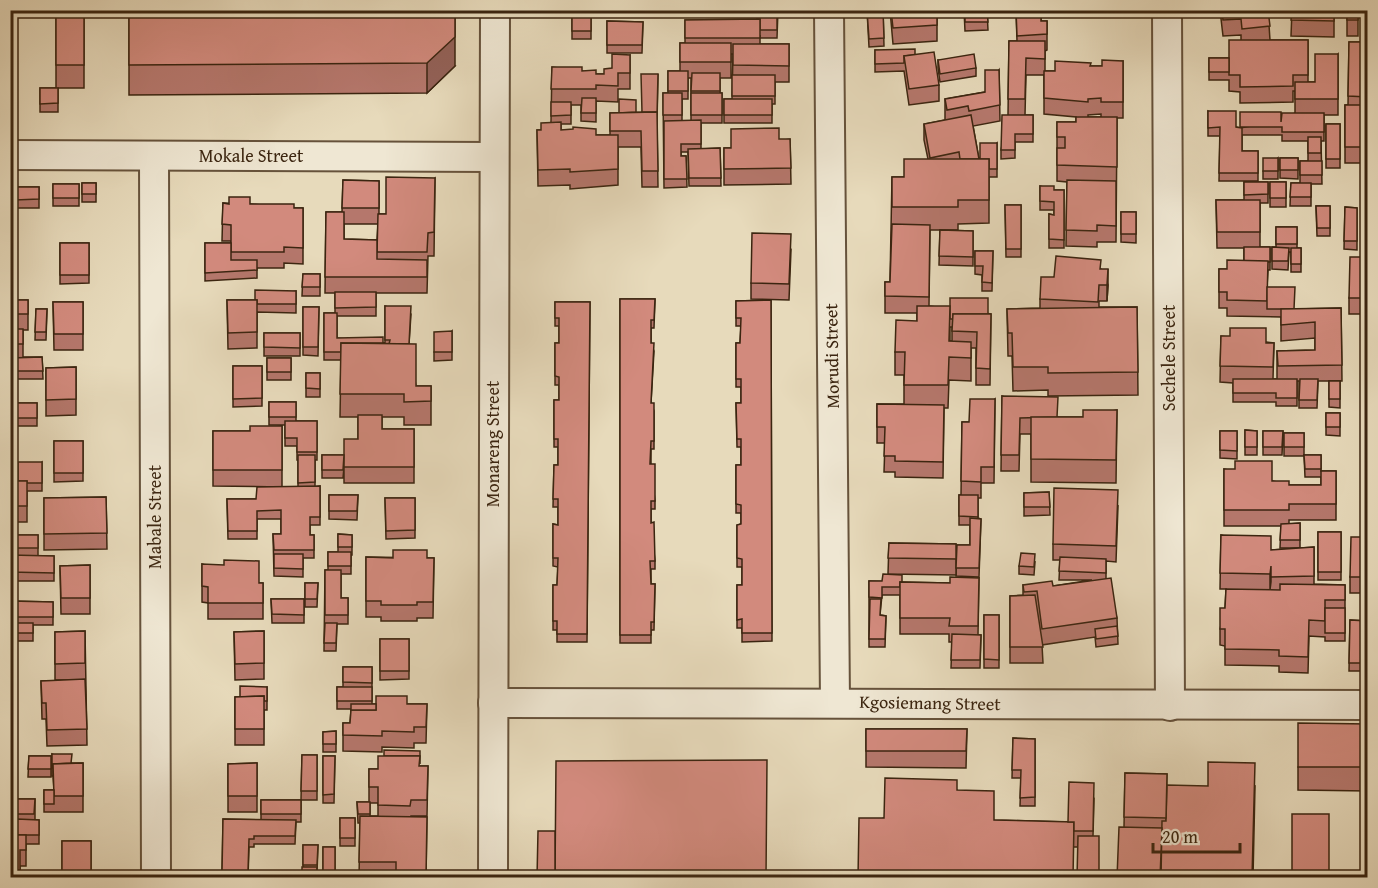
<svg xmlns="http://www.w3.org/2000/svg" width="1378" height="888" viewBox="0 0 1378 888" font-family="'Gentium Book Plus',serif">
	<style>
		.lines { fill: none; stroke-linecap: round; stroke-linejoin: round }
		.minor-casing { stroke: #66523b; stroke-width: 32 }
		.minor { stroke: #efe7d3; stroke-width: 28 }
		.wall { fill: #b5776c; stroke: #3b2510; stroke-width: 1.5; fill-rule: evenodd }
		.shaded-wall { fill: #936158; stroke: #3b2510; stroke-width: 1.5 }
		.building { fill: #d28a7d; stroke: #3b2510; stroke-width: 1.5 }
		.labels { text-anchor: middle; stroke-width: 4.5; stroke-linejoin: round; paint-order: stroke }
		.street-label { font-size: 18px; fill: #3b2510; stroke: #efe7d3 }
	</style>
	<rect width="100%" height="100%" fill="#e7dabb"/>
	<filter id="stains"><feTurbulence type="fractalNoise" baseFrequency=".00333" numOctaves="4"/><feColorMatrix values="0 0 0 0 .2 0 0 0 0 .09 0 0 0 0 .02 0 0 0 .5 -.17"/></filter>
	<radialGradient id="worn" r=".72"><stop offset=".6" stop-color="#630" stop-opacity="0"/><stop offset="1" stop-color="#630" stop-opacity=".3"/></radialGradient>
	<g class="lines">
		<defs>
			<g id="minor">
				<polyline points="829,10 835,702"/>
				<polyline points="1167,10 1170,706"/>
				<polyline points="10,155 492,157"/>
				<polyline points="154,156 156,878"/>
				<path d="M 493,703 C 784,702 1076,707 1368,705"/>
				<polyline points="493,878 495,10"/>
			</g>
		</defs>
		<!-- minor casing -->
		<use href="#minor" class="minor-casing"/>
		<!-- minor -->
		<use href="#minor" class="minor"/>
	</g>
	<!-- wall -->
	<g class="wall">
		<polygon points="56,10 84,10 84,88 58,88 58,112 40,112 40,88 56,88"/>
		<polygon points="129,10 455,66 427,93 129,95"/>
		<rect x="572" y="10" width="19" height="29"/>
		<path d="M 778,10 L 777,38 L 760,38 L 760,35 L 760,44 L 789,44 L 789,82 L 775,82 L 775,104 L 772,104 L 772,123 L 724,123 L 724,99 L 732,99 L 733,54 L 731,54 L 731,78 L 720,78 L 720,93 L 722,93 L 722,123 L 701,123 L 701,149 L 720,148 L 721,186 L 689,186 L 688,152 L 681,152 L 681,156 L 686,156 L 687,187 L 664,188 L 663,93 L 668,93 L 668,71 L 680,71 L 680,43 L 685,43 L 685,20 L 757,19 ZM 688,78 L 691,78 L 691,121 L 682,121 L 682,99 L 688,99 Z"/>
		<polygon points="867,10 883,10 884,46 869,47"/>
		<polygon points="890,10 937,10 937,41 893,44"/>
		<polygon points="964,10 987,10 988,30 965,31"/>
		<path d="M 1016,10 L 1041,10 L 1041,21 L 1047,21 L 1047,50 L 1045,51 L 1045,71 L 1055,71 L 1091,66 L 1102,66 L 1123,61 L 1123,118 L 1117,118 L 1116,242 L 1097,242 L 1097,247 L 1066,246 L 1067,182 L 1057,181 L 1057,122 L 1076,122 L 1076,117 L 1044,114 L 1044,75 L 1026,75 L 1025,115 L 1033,115 L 1033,142 L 1015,142 L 1015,158 L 1001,159 L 1001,150 L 1008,115 L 1009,41 L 1017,41 ZM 1101,114 L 1101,117 L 1088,117 L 1088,115 Z"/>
		<polygon points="1220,10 1268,10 1270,40 1308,40 1308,82 1315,82 1338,54 1338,115 1324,115 1324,141 1321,141 1322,184 1311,184 1311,206 1290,206 1291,183 1300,183 1300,161 1308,161 1308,141 1282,141 1282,135 1242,135 1242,151 1258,151 1258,181 1219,181 1220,136 1208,136 1208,111 1236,127 1240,128 1281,121 1295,113 1295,91 1293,91 1293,102 1240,103 1240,92 1229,91 1229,80 1209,80 1209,58 1229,58 1241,40 1241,35 1223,36"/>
		<polygon points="1292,10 1334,10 1334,37 1291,36"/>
		<rect x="1347" y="10" width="11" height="26"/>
		<polygon points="607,21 643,22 642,53 607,53"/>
		<polygon points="1349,42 1368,42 1368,139 1365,139 1365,163 1345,163 1345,105 1348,105"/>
		<polygon points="875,50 915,55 939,85 939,101 909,105 904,71 875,72"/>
		<polygon points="630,55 630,89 618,89 618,102 596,101 596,122 581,121 581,105 571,105 571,124 561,124 561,130 596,135 610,135 610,113 642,112 658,74 657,123 658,187 642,187 641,147 618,147 618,185 570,189 570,185 538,186 537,130 541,130 551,122 552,67 582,71 596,74 604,74"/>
		<polygon points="938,60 976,68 976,76 940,82 938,68"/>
		<path d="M 999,70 L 1000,121 L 973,126 L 979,159 L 997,143 L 997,177 L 989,177 L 989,223 L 958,224 L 958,230 L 930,230 L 929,306 L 991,314 L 990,385 L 976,385 L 976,348 L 971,348 L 971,381 L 949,380 L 948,408 L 944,408 L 943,478 L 895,477 L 895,472 L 884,472 L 885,443 L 877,443 L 877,404 L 904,404 L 904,375 L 895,375 L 895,352 L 917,321 L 917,313 L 885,313 L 885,282 L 890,282 L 892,177 L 904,177 L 928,159 L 924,140 L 924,124 L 945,120 L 945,99 L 985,92 ZM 950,327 L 952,327 L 952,341 L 950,341 Z"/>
		<rect x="1326" y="124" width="14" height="44"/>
		<polygon points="790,139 791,184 724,185 724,148 731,148"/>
		<polygon points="1278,158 1278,179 1263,179 1263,171"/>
		<polygon points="1280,158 1298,158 1298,179 1280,178"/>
		<polygon points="1363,174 1368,174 1368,213 1362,213"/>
		<path d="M 435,178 L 434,256 L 428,256 L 427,293 L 376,293 L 376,316 L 337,316 L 337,338 L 385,343 L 385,306 L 411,314 L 409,344 L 416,386 L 431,386 L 431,425 L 404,425 L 404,417 L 382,417 L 382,429 L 414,429 L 414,483 L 344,483 L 344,467 L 343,478 L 322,478 L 322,455 L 344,455 L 358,439 L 358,417 L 340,417 L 341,360 L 324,360 L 324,313 L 335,313 L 335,293 L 325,293 L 326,212 L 342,212 L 343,180 L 379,181 L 379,214 L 386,214 ZM 344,224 L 378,224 L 377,240 L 344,239 Z"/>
		<polygon points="1244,182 1268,182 1268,203 1260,203 1260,247 1270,247 1270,270 1268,270 1267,287 1294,309 1341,308 1342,381 1318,381 1317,408 1299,408 1299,381 1297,381 1297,406 1276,406 1276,402 1233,402 1233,383 1220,382 1221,336 1274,343 1273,379 1277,379 1277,351 1315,350 1315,338 1281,341 1281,317 1227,316 1227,308 1219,308 1219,269 1227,269 1244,261 1244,248 1217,248 1216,200 1244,200"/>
		<rect x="1270" y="182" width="16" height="25"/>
		<rect x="82" y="183" width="14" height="19"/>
		<rect x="53" y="184" width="26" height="22"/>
		<polygon points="1040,186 1054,190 1064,190 1064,248 1049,248 1049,214 1054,215 1054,210 1040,210"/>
		<rect x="15" y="187" width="24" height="21"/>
		<polygon points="223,203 250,204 294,208 303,208 303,264 284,263 284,268 257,268 257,278 205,281 205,243 231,243 231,241 222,241"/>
		<polygon points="1005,205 1021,205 1021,257 1006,257"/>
		<polygon points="1316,206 1330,206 1330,236 1317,236"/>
		<polygon points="1345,207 1357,208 1357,250 1344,249"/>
		<polygon points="10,211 13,211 12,245 10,245"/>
		<polygon points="1121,212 1136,212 1136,243 1121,242"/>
		<polygon points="1365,218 1368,219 1368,251 1364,251"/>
		<polygon points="1276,227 1297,227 1297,248 1301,248 1301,272 1291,272 1291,252 1289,252 1288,270 1272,269 1272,247 1276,247"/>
		<polygon points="940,230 973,231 973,266 939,265"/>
		<polygon points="60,243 89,243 89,283 60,284"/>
		<polygon points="791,250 789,300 751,299 751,283"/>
		<polygon points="975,251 993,251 992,291 982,291 982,275 975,274"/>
		<polygon points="1368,257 1368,314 1349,314 1349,298"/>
		<polygon points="1101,269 1108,285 1107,301 1099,301 1099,307 1137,307 1138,395 1048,396 1048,390 1013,391 1012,356 1008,356 1007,309 1040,308 1040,299 1054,277"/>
		<polygon points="303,274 320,274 320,296 302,296"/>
		<polygon points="296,291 296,313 257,312 257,348 228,349 227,300 255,300"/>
		<polygon points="10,296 12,300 28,300 28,330 23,330 23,357 42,357 43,379 11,379"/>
		<polygon points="620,299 655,299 654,328 651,328 651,343 654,351 651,403 654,411 654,449 651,449 651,464 655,501 655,509 651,509 651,523 655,561 655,569 651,569 651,584 655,584 654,630 651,630 651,643 620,643"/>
		<polygon points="771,300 772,641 742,642 742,628 737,628 737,585 742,585 742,567 737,567 737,525 741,524 741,513 736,513 736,465 741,465 741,447 737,447 736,403 741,403 741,387 736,387 736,343 740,343 741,326 736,326 736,301"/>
		<polygon points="53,302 83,302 83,350 54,350"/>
		<polygon points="555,302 590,302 587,642 557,642 557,630 553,630 553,585 557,585 558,567 553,566 553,524 558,525 558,507 553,507 554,465 558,465 558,447 554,447 554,400 559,400 559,385 555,385 555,343 559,343 559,326 555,326"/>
		<polygon points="303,307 319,307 318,356 303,355"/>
		<polygon points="36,309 47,309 46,340 35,340"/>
		<polygon points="452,331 452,360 434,361 434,352"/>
		<rect x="264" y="333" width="36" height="23"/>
		<rect x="267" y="358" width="24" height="22"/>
		<polygon points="233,366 262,366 262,406 233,407"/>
		<polygon points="76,367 76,415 46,416 46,368"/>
		<rect x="306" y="373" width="14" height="24"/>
		<polygon points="1329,381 1340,381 1340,408 1329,407"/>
		<polygon points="1002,396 1058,417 1083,417 1117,410 1116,483 1031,482 1031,434 1020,434 1019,471 1001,471"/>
		<polygon points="995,399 994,483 981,483 981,498 978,498 978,518 981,519 979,577 956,576 957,545 970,545 970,525 959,525 959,495 961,495 962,422 969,422"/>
		<polygon points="269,402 296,402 296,421 317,421 317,460 315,460 315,487 320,486 320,525 310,525 310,535 314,535 314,558 303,558 303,577 274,576 273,534 281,534 281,519 257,519 257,539 228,539 227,499 256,499 298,487 298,460 297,460 297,446 285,446 285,425 269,425"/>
		<rect x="15" y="403" width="22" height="23"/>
		<polygon points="1326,413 1340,413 1340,436 1326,435"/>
		<polygon points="282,426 282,487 213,486 213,431 250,431"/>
		<polygon points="1245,430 1257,431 1257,455 1245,455"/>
		<polygon points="1220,431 1237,431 1237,459 1220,458"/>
		<polygon points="1263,431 1283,431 1282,455 1263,455"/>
		<rect x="1284" y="433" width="20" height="23"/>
		<polygon points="54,441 83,441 83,481 54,482"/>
		<polygon points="1304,455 1321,455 1321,471 1336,471 1336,520 1289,520 1289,524 1300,523 1300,548 1280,548 1281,526 1224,526 1224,469 1289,485 1321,485 1321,477 1305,477"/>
		<polygon points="42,462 42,491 27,491 27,522 16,522 16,535 38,535 38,556 54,556 54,581 10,581 10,555 13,555 13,535 10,535 10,481 18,481"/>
		<polygon points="1049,492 1050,515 1024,516 1024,493"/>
		<polygon points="329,495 358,495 357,520 329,519"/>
		<polygon points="106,497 107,549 44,550 44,498"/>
		<polygon points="385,498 415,498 415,538 386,539"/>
		<polygon points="1118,506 1116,562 1106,561 1106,578 1117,618 1118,644 1096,647 1095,637 1042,645 1043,663 1010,663 1010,596 1023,595 1023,585 1053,586 1092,580 1059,580 1060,560 1053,560 1053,544"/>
		<rect x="1318" y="532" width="23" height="48"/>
		<polygon points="338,534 352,535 352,555 351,555 351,574 341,574 341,598 348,598 348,624 337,624 336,651 324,651 325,570 328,570 328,552 338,552"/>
		<polygon points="1221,535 1271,550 1314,547 1314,584 1345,585 1345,641 1325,641 1325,637 1309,636 1308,673 1279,672 1279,666 1225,665 1225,646 1220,645 1220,629 1225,608 1226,589 1220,589"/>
		<polygon points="1368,537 1368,593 1350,593 1350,577"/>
		<polygon points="889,543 956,544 956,575 888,574"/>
		<polygon points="366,557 434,558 433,618 417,618 417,621 381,621 381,617 366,617"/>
		<polygon points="1035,562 1034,575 1019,574 1019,566"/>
		<polygon points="202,564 259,583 263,583 263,619 208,619 208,603 202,602"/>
		<polygon points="90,565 90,614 61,614 60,566"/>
		<polygon points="979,578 978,635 981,635 980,668 951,668 952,642 949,642 949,634 900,634 900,595 882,595 880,615 886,616 885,647 869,647 869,581 902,582 950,583"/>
		<polygon points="305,583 318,583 317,607 305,607"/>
		<polygon points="271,599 304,599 304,623 272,623"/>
		<polygon points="10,601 53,602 53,625 33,625 33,641 14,641 14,625 10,625"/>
		<rect x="984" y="615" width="15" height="53"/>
		<polygon points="1350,620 1368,621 1368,671 1349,671"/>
		<polygon points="85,631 87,745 47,746 46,719 42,719 41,681 79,680 55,680 55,632"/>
		<polygon points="264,631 264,679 235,680 234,632"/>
		<polygon points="380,639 409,639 409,679 380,680"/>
		<polygon points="343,667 372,667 372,704 427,704 426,743 414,743 414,748 382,747 382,752 343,751 343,723 350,723 351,709 337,709 337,687 343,687"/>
		<polygon points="267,687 267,710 264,710 264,745 235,745 235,697 240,697"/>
		<polygon points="1368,724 1368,791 1298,790 1298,767"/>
		<polygon points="866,729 967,729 966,768 866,767"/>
		<polygon points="336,731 336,752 323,752 323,732"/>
		<polygon points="1013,738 1035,739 1035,806 1020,806 1021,778 1012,778"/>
		<polygon points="52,754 72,763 83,763 83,812 44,812 44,790 54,790 53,776 52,776"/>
		<polygon points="302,755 317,755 317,800 301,800"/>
		<polygon points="29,756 51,756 51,777 28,777"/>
		<polygon points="323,756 335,756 334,803 323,803"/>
		<polygon points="257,763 257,812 228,812 228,764"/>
		<path d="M 420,766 L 428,766 L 427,816 L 411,816 L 411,817 L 427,817 L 426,878 L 359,878 L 360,823 L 358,823 L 357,802 L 369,802 L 369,769 L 378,769 ZM 370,803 L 378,803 L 378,816 L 370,816 Z"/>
		<polygon points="1125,773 1167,774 1166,821 1255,786 1253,878 1161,878 1124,827"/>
		<polygon points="957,790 994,820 1068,822 1094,799 1093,836 1078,847 1074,847 884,818"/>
		<polygon points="10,799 35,799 35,820 39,820 39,844 26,844 26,866 20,866 20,878 10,878 10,835 17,835 17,823 10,823"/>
		<polygon points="261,800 301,800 301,822 296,822 295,844 254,844 254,847 249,847 248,878 222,878 223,819 261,820"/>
		<rect x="340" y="818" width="15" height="28"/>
		<rect x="62" y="841" width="29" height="37"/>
		<polygon points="303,845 318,845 317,873 303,867"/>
		<rect x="323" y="847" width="12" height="31"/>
	</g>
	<!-- shaded-wall -->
	<g class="shaded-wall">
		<polygon points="455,10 455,66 427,93 427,63"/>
		<polygon points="1108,269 1108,285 1107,301 1107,285"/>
		<polygon points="1271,566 1271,582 1270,590 1270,574"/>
	</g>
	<!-- building -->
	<g class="building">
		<rect x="56" y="10" width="28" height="55"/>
		<polygon points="129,10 455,10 455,37 427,63 129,65"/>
		<rect x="572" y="10" width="19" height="21"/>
		<polygon points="757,10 777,10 777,30 760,30 760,19 757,19"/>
		<polygon points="867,10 883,10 884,38 869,39"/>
		<polygon points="891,10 937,10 937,25 893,28"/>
		<polygon points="965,10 987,10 988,22 965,22"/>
		<polygon points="1016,10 1041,10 1041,21 1047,21 1047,34 1017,36"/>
		<polygon points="1222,10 1268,10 1270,26 1242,29 1241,19 1223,20"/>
		<polygon points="1292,10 1334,10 1334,21 1291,20"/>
		<rect x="1347" y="10" width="11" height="10"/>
		<polygon points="760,19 760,38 685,38 685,20"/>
		<polygon points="607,21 643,22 642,45 607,45"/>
		<polygon points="1229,40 1308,40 1308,75 1293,75 1293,86 1240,87 1240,75 1229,75"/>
		<polygon points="1009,41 1045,41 1045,59 1026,58 1025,99 1008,99"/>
		<polygon points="1349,42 1368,42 1368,97 1348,96"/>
		<rect x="680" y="43" width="51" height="19"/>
		<polygon points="733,44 789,44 789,66 733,65"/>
		<polygon points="915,49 915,55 904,56 904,63 875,64 875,50"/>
		<polygon points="934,52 939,85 909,89 904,56"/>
		<polygon points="612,54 630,55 630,73 618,73 618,86 596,85 596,89 551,89 552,67 582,67 582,71 596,70 596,74 604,74 604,69 612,68"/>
		<polygon points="974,54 976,68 940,74 938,60"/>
		<polygon points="1315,54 1338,54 1338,99 1295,99 1295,82 1315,82"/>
		<rect x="1209" y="58" width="20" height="14"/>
		<polygon points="1102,60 1123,61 1123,102 1101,102 1101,98 1088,99 1088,102 1044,98 1044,71 1055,71 1055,61 1091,63 1090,66 1102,66"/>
		<polygon points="985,70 999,70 1000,105 969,111 968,106 947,110 945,99 985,92"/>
		<rect x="668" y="71" width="20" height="20"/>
		<polygon points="692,73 720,73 720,91 691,91"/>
		<polygon points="641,74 658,74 657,115 657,112 642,112"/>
		<rect x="732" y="75" width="43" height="21"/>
		<polygon points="40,88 58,88 58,103 40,104"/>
		<rect x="663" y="93" width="19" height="22"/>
		<rect x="691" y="93" width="31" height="22"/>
		<polygon points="582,98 596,98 596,113 581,113"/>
		<polygon points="619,99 636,100 636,112 619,113"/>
		<rect x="724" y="99" width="48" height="16"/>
		<polygon points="551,102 571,102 571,115 551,116"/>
		<polygon points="1345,105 1368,105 1368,123 1365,123 1365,147 1345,147"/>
		<polygon points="1208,111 1236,111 1236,127 1242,128 1242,151 1258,151 1258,173 1219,173 1220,127 1208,128"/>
		<polygon points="657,112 658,171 642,171 641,131 610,131 610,113"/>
		<polygon points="1240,112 1281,112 1281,122 1282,113 1324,113 1324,132 1282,132 1282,127 1240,127"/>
		<polygon points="971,115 979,159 960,159 959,152 930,158 924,124"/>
		<polygon points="1002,115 1033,115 1033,134 1015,134 1015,150 1001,150"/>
		<polygon points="1076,117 1117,117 1117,167 1057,165 1057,148 1065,148 1065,137 1057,137 1057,122 1076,122"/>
		<polygon points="701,120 701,144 681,144 681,156 686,156 687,179 664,179 664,121"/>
		<polygon points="561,122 561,130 573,129 573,127 596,129 596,135 618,135 618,169 570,172 570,169 538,170 537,130 541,130 541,123"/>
		<rect x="1326" y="124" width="14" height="35"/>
		<polygon points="779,128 779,139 790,139 791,168 724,169 724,148 731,148 731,129"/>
		<rect x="1308" y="137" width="13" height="16"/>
		<polygon points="980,143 997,143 997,169 989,169 989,159 980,159"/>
		<polygon points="720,148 721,178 689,178 688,149"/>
		<rect x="1263" y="158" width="15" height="13"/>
		<rect x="1280" y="158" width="18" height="12"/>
		<polygon points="904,159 989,159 989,200 958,200 958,207 892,207 892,177 904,177"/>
		<rect x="1300" y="161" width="22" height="14"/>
		<polygon points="1363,174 1368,174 1368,197 1362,197"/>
		<polygon points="386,177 435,178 434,232 428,233 427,252 377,252 378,214 386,214"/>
		<polygon points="343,180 379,181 379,208 342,208"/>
		<polygon points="1067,180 1116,181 1116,226 1097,225 1097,231 1066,230"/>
		<polygon points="1244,182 1268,182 1268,194 1244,195"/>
		<rect x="1270" y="182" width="16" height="16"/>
		<rect x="82" y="183" width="14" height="11"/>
		<polygon points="1291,183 1311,183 1311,197 1290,197"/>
		<rect x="53" y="184" width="26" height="14"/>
		<polygon points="1040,186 1054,186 1054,190 1064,190 1064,240 1049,239 1049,214 1054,215 1054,202 1040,201"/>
		<polygon points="15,187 39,187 39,199 15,200"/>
		<polygon points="229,197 250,197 250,204 294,204 294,208 303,208 303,248 284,247 284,252 231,252 231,225 222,224 223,203 229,204"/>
		<polygon points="1216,200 1260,200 1260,232 1217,232"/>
		<polygon points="1005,205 1021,205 1021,249 1006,249"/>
		<polygon points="1316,206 1330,206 1330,228 1317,228"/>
		<polygon points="1345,207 1357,208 1357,241 1344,241"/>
		<polygon points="10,211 13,211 12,237 10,237"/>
		<polygon points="326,212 344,212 344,239 377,240 377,259 427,260 427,277 325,277"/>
		<rect x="1121" y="212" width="15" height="22"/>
		<polygon points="1365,218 1368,219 1368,235 1364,235"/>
		<polygon points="892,224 930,225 929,297 885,296 885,282 890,282"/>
		<rect x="1276" y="227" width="21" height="17"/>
		<polygon points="940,230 973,231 973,257 939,256"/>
		<polygon points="752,233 791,234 789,284 751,283"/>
		<rect x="60" y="243" width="29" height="32"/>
		<polygon points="205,243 231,243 231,260 257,260 257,270 205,273"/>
		<polygon points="1244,247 1270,247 1270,262 1244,261"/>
		<polygon points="1272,247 1289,248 1288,261 1272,261"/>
		<rect x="1291" y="248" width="10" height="16"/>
		<polygon points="975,251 993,251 992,283 982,282 983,266 975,266"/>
		<polygon points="1056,256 1101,260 1100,269 1108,269 1107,285 1099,285 1098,302 1040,299 1041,277 1054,277"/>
		<polygon points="1350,257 1368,257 1368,298 1349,298"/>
		<polygon points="1227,260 1268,261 1267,301 1227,300 1227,292 1219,292 1219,269 1227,269"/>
		<polygon points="303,274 320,274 320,287 302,287"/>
		<polygon points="1267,287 1295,287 1294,309 1267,309"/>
		<polygon points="255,290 296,291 296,304 257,304 257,300 255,300"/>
		<polygon points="335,292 376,292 376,307 335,308"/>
		<polygon points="10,296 12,296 12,300 28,300 28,314 12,314 11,329 23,329 23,344 10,344"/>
		<polygon points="950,298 988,298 988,314 953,314 953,319 950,319"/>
		<polygon points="620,299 655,299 654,320 651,320 651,343 654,343 651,403 654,403 654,441 651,441 650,464 655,464 655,501 651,501 651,523 654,522 655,561 650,561 651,584 655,584 654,622 651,622 651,635 620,635"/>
		<polygon points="227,300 257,300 257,332 228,333"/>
		<polygon points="771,300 772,633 742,633 742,619 737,620 737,585 742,585 742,559 737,558 737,525 741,524 741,505 736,504 736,465 741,465 741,439 737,439 736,403 741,403 741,379 736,379 736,343 740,343 741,318 736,318 736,301"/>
		<polygon points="53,302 83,302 83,334 54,334"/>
		<polygon points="555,302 590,302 587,634 557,634 557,621 553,621 553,585 557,585 558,558 553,558 553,524 558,525 558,499 553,499 554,465 558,465 558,439 554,439 554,400 559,400 559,377 555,376 555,343 559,343 559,318 555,318"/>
		<polygon points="385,306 411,306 409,344 389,344 390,340 385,340"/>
		<polygon points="917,306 950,306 949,341 971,342 971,358 949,357 948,385 904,385 905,352 895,352 896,320 917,321"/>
		<polygon points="303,307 319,307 318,347 303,347"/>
		<polygon points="1137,307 1138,372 1048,373 1048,367 1013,367 1012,333 1008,333 1007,309"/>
		<polygon points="1341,308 1342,365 1278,366 1277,351 1315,350 1315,322 1281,325 1281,309"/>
		<polygon points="36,309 47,309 46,332 35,332"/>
		<polygon points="324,313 337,313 337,338 383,337 383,343 341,343 341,352 324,352"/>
		<polygon points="953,314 991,314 990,369 976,368 977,332 952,331"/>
		<polygon points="1230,328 1266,328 1266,343 1274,343 1273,367 1220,366 1221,336 1230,336"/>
		<polygon points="452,331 452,352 434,352 434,332"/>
		<polygon points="264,333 300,333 300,348 264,347"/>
		<polygon points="341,343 416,344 416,386 431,386 431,401 404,402 404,394 340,394"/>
		<polygon points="42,357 43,371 11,371 11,358"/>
		<rect x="267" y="358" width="24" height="14"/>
		<polygon points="233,366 262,366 262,398 233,399"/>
		<polygon points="76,367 76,399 46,400 46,368"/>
		<polygon points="306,373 320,373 320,389 306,388"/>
		<polygon points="1233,379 1297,379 1297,398 1276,398 1276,393 1233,393"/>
		<polygon points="1300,379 1318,379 1317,400 1299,400"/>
		<rect x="1329" y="381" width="11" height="18"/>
		<polygon points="1002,396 1058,397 1057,417 1020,418 1019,455 1001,455"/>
		<polygon points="970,399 995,399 994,467 981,467 981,482 961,481 962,422 969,422"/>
		<rect x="269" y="402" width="27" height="15"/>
		<rect x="15" y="403" width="22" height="15"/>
		<polygon points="877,404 944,405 943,462 895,461 895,456 884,456 885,427 877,427"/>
		<polygon points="1083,410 1117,410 1116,460 1031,459 1031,417 1083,417"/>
		<rect x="1326" y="413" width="14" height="14"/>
		<polygon points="358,415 382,415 382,429 414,429 414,467 344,467 344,439 358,439"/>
		<polygon points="285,421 317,421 317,452 297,452 297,438 285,438"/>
		<polygon points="250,426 282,426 282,470 213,470 213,431 250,431"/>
		<polygon points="1245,430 1257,431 1257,447 1245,447"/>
		<polygon points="1220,431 1237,431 1237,451 1220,450"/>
		<polygon points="1263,431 1283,431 1282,447 1263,447"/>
		<rect x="1284" y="433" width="20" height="14"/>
		<rect x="54" y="441" width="29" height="32"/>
		<polygon points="298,455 315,455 315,482 298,483"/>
		<polygon points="322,455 344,455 343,470 322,470"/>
		<polygon points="1304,455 1321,455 1321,469 1305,469"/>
		<polygon points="1235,461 1272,461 1272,481 1289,481 1289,485 1321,485 1321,471 1336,471 1336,504 1289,504 1289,510 1224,510 1224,469 1235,469"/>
		<polygon points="18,462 42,462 42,483 27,483 27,481 18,481"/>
		<polygon points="10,481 27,481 27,506 16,506 16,519 10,519"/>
		<polygon points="320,486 320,517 310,517 310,535 314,535 314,550 274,550 273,534 281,534 281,510 257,511 257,531 228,531 227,499 256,499 257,487"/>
		<polygon points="1054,488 1118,490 1116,546 1053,544"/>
		<polygon points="1049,492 1050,507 1024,507 1024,493"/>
		<polygon points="329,495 358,495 357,511 329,511"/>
		<polygon points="959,495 978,495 978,517 959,516"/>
		<polygon points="106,497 107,533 44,534 44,498"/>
		<polygon points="385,498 415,498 415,530 386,531"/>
		<polygon points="970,518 981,519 979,568 956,568 957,545 970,545"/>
		<polygon points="1300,523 1300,540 1280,540 1281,524"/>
		<rect x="1318" y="532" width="23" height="40"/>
		<polygon points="338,534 352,535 352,547 338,547"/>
		<rect x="13" y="535" width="25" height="13"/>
		<polygon points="1221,535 1271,536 1271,550 1314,547 1314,576 1271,577 1271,566 1270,574 1220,573"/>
		<polygon points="1351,537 1368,537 1368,577 1350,577"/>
		<polygon points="889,543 956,544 956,559 888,558"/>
		<polygon points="393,550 427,550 427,558 434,558 433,602 417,602 417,605 381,605 381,601 366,601 366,557 393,558"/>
		<rect x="328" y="552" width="23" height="14"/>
		<polygon points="1021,553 1035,554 1034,567 1019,566"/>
		<polygon points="274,554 303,554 303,569 274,568"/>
		<polygon points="10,555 54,556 54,573 10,572"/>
		<polygon points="1060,557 1106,559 1106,573 1059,571"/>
		<polygon points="224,560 259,561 259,583 263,583 263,603 208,603 208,587 202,586 202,564 224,565"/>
		<polygon points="90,565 90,598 61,598 60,566"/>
		<polygon points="325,570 341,570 341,598 348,598 348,615 325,615"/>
		<polygon points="883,574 902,575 902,582 900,582 900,587 882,587 882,598 869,597 869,581 882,581"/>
		<polygon points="950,577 979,578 978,626 949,626 950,618 900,618 900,582 950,583"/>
		<polygon points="1111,578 1117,618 1042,629 1037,591 1024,592 1023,585 1052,581 1053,586"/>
		<polygon points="305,583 318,583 317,599 305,599"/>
		<polygon points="1280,584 1345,585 1345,600 1325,600 1325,621 1309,620 1308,657 1279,656 1279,650 1225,649 1225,629 1220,629 1220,608 1225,608 1226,589 1280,590"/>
		<polygon points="1035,595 1043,647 1010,647 1010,596"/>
		<polygon points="271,599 304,599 304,615 272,614"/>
		<polygon points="870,599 881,599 880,615 886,616 885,639 869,639"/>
		<polygon points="10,601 53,602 53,617 10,617"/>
		<rect x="1325" y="608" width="20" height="25"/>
		<polygon points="984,615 999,615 999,660 984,659"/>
		<polygon points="1350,620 1368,621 1368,663 1349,663"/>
		<rect x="14" y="623" width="19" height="10"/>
		<polygon points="325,623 337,623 336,643 324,643"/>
		<polygon points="1117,626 1118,636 1096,639 1095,629"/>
		<polygon points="85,631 85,663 55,664 55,632"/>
		<polygon points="264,631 264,663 235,664 234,632"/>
		<polygon points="952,634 981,635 980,660 951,660"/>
		<rect x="380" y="639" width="29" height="32"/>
		<polygon points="343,667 372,667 372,683 343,682"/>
		<polygon points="85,679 87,729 47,730 46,703 42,703 41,681"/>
		<polygon points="240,686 267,687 267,701 264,701 264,696 240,697"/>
		<rect x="337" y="687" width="35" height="14"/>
		<polygon points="264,696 264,729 235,729 235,697"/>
		<polygon points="376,696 407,696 407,704 427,704 426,727 414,727 414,732 382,731 382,736 343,735 343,723 350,723 351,710 376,710"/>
		<rect x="351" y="704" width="25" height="6"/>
		<polygon points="1298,723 1368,724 1368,767 1298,767"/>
		<polygon points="866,729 967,729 966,751 866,751"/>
		<polygon points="336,731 336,744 323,744 323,732"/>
		<polygon points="1013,738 1035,739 1035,797 1020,798 1021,770 1012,770"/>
		<polygon points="384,750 420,751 420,764 420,756 384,756"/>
		<polygon points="52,754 72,754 71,763 53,764 53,768 52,768"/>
		<polygon points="302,755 317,755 317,791 301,791"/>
		<polygon points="29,756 51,756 51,769 28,769"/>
		<polygon points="323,756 335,756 334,794 323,795"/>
		<polygon points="378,756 420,756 419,766 428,766 427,800 411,800 410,806 378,805 378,787 369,787 369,769 378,769"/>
		<polygon points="767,760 766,878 555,878 556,761"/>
		<polygon points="1208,762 1255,763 1252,878 1161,878 1162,821 1166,821 1167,785 1208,786"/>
		<polygon points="83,763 83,796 54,796 53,764"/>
		<polygon points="257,763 257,796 228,796 228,764"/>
		<polygon points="1125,773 1167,774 1166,818 1124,817"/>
		<polygon points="885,778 957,780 957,790 994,791 994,820 1074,822 1073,878 858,878 859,818 884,818"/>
		<polygon points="1069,782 1094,783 1093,831 1074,831 1074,822 1068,822"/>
		<rect x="44" y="790" width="10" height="14"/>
		<polygon points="10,799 35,799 34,814 10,814"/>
		<rect x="261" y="800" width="40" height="14"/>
		<polygon points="357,802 370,802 370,814 358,814"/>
		<rect x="1292" y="814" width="37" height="64"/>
		<polygon points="360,816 427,817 426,876 396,876 396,862 359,862"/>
		<rect x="340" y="818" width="15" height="20"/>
		<polygon points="17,819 39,820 39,835 17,835"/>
		<polygon points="223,819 296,820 295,836 254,836 254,839 249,839 248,872 222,871"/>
		<polygon points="1119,827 1162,828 1160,878 1117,878"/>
		<polygon points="538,831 555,831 555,878 537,878"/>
		<polygon points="10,835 26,835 26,850 20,850 20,870 10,870"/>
		<polygon points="1078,836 1099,836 1099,878 1077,878"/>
		<rect x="62" y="841" width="29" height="32"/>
		<polygon points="303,845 318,845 317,865 303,865"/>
		<rect x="323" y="847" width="12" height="29"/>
		<polygon points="302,867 317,867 316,878 302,878"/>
		<polygon points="107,872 122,873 121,878 107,878"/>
	</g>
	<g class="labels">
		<!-- street labels -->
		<g class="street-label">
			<text x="251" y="162">Mokale Street</text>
			<text transform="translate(832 356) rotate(-91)" y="6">Morudi Street</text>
			<text transform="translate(1169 358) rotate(-90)" y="6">Sechele Street</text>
			<text transform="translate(493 444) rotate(-90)" y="6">Monareng Street</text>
			<text transform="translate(155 517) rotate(-90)" y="6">Mabale Street</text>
			<text transform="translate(930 703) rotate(1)" y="6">Kgosiemang Street</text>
		</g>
	</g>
	<!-- margin -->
	<rect width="1378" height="888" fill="none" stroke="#e7dabb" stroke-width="36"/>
	<rect x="12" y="12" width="1354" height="864" fill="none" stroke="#3b2510" stroke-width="3"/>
	<rect x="18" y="18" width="1342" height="852" fill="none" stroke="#3b2510" stroke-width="1.5"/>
	<!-- scale -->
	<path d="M1153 843v9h87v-9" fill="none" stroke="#3b2510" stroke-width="3"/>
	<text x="1162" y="843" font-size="18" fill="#3b2510" stroke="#efe7d3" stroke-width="4.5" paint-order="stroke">20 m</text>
	<rect width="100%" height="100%" filter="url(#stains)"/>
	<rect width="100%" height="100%" fill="url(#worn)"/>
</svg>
